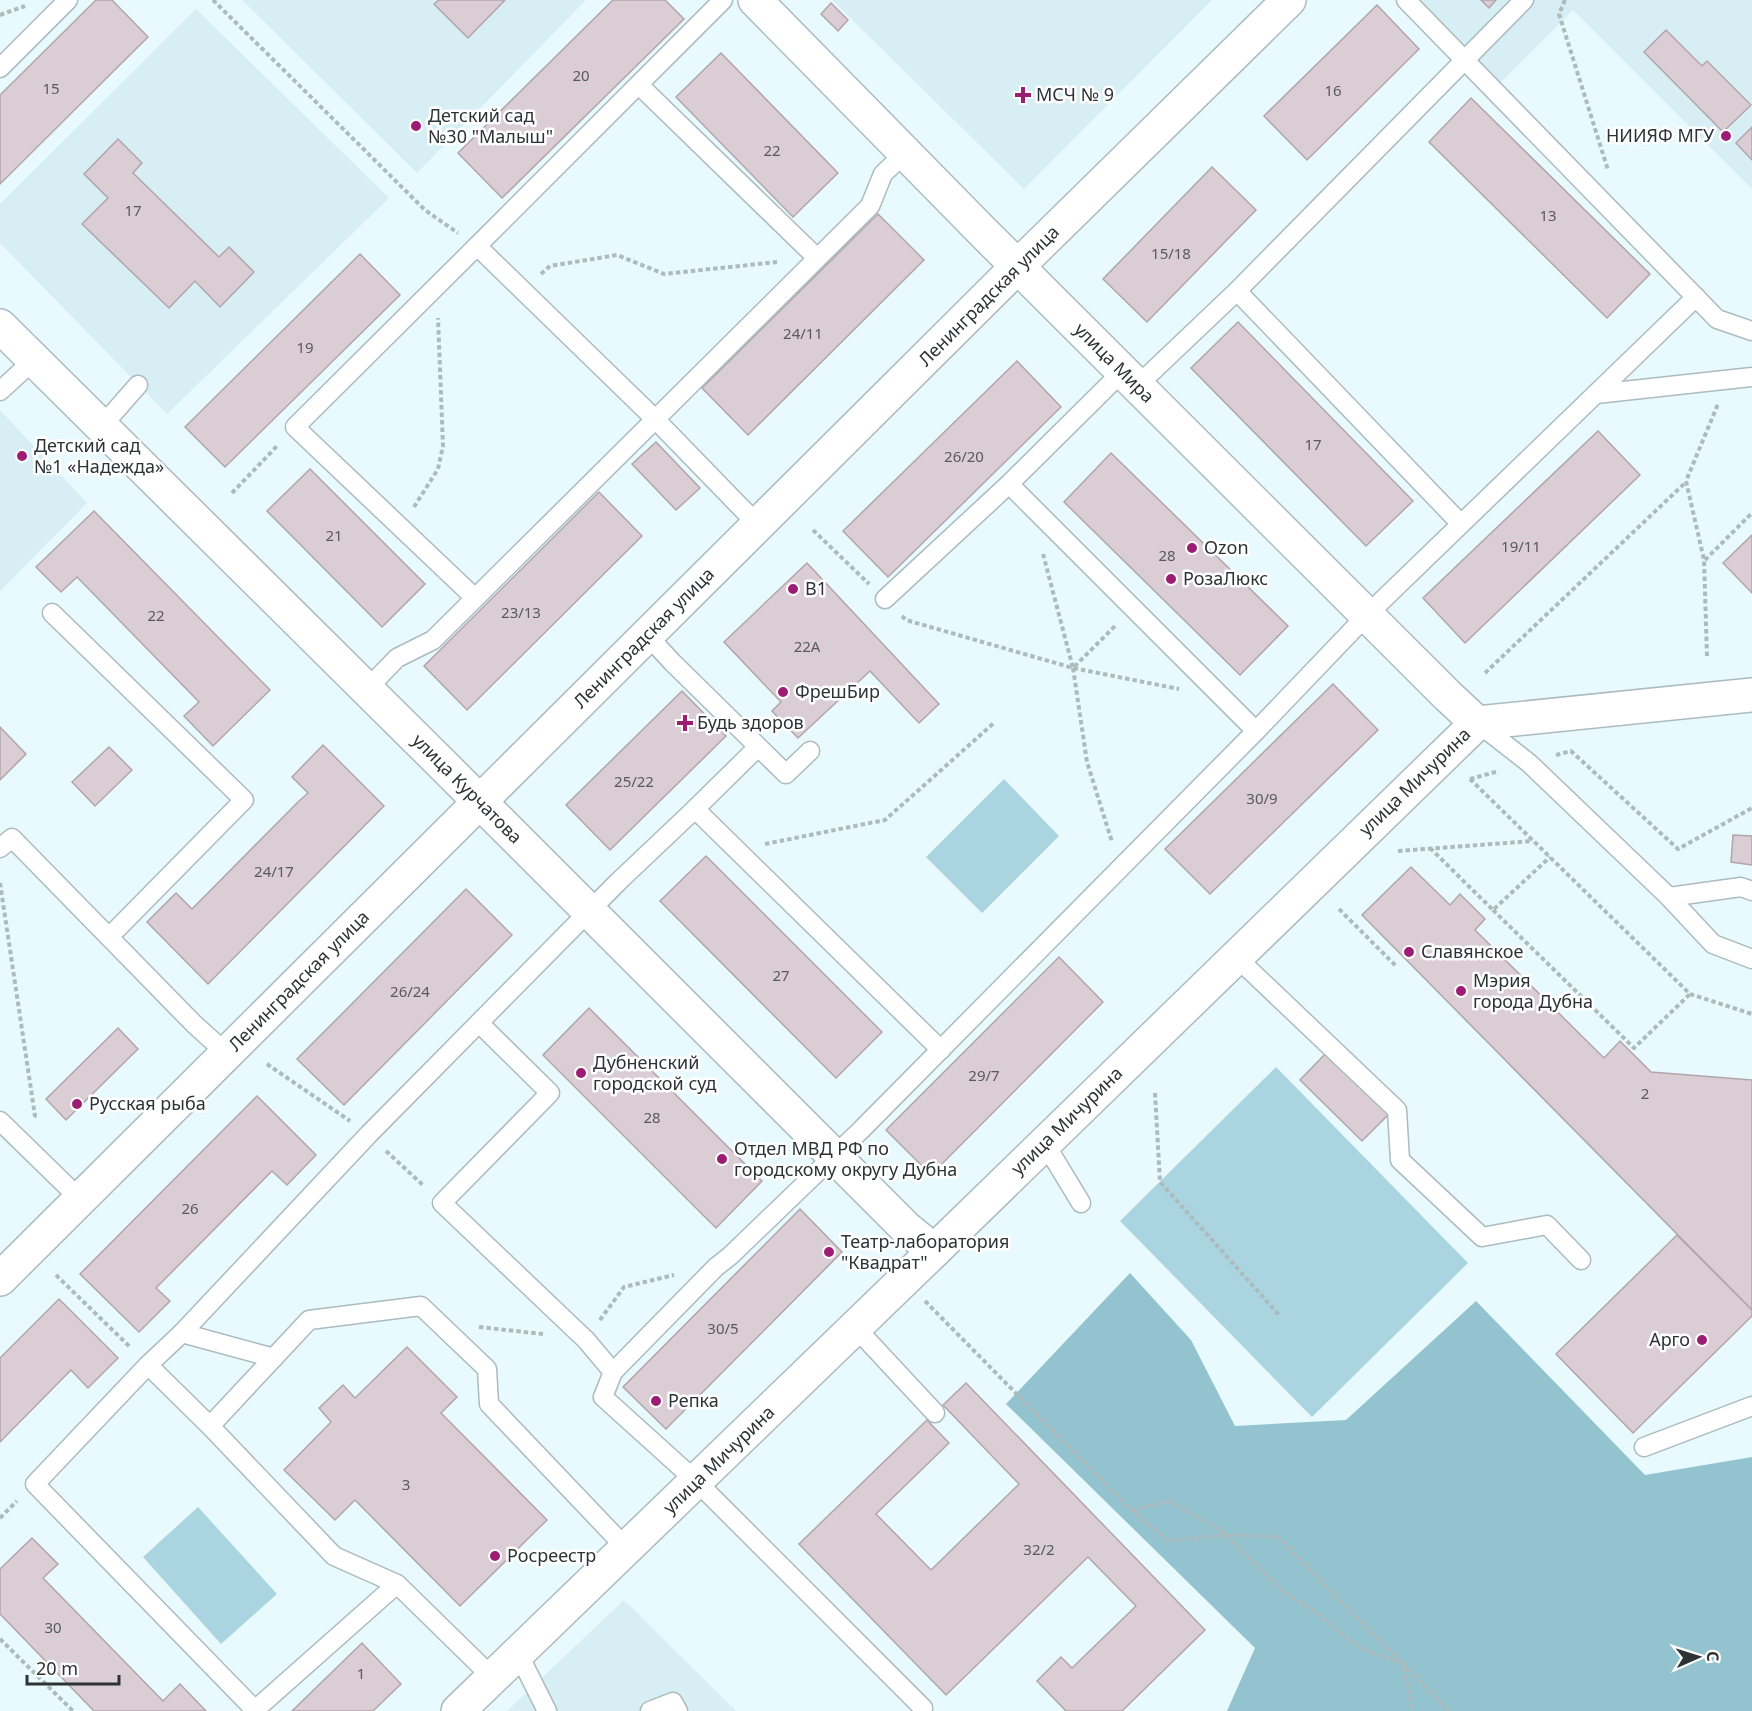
<svg xmlns="http://www.w3.org/2000/svg" width="1752" height="1711" viewBox="0 0 1752 1711" font-family="'Noto Sans',sans-serif">
	<style>
		.built { fill: #d6eef4 }
		.green { fill: #aad4df }
		.forest { fill: #93c3cf }
		.building { fill: #dacdd4; stroke: #b2a5ac; stroke-width: 1.5 }
		.lines { fill: none; stroke-linecap: round; stroke-linejoin: round }
		.lane-casing { stroke: #abbbbf; stroke-width: 21 }
		.street-casing { stroke: #abbbbf; stroke-width: 36 }
		.secondary-casing { stroke: #abbbbf; stroke-width: 36 }
		.path { stroke: #adbbbe; stroke-width: 4; stroke-dasharray: 4.5 3; stroke-linecap: butt }
		.lane { stroke: #fff; stroke-width: 18 }
		.street { stroke: #fff; stroke-width: 33 }
		.secondary { stroke: #fff; stroke-width: 33 }
		.poi-dot { fill: #9b1e74; stroke: #fff; stroke-width: 2 }
		.labels { text-anchor: middle; stroke-width: 5; stroke-linejoin: round; paint-order: stroke }
		.number-label { font-size: 15px; fill: #585a5c }
		.poi-label { font-size: 18px; fill: #2d3334; stroke: #fff; text-anchor: start }
		.street-label { font-size: 18px; fill: #2d3334; stroke: #fff }
	</style>
	<rect width="100%" height="100%" fill="#e9fafe"/>
	<!-- built -->
	<g class="built">
		<polygon points="242,0 586,0 417,173"/>
		<polygon points="832,0 1212,0 1024,189"/>
		<polygon points="1416,0 1752,0 1752,189 1573,10 1499,84"/>
		<polygon points="196,9 389,198 167,414 0,243 0,204"/>
		<polygon points="0,410 87,503 0,591"/>
		<polygon points="624,1600 736,1711 507,1711"/>
	</g>
	<!-- green -->
	<g class="green">
		<polygon points="1004,779 1059,836 982,913 926,857"/>
		<polygon points="1276,1067 1468,1263 1312,1417 1120,1221"/>
		<polygon points="198,1507 277,1594 221,1644 143,1557"/>
	</g>
	<!-- forest -->
	<polygon class="forest" points="1130,1273 1191,1340 1235,1426 1346,1420 1476,1301 1645,1475 1752,1457 1752,1711 1227,1711 1255,1648 1006,1404"/>
	<!-- building -->
	<g class="building">
		<polygon points="96,0 112,0 148,37 0,184 0,95"/>
		<polygon points="439,0 505,0 468,38 434,4"/>
		<polygon points="613,0 665,0 684,19 502,198 458,153"/>
		<polygon points="1481,0 1496,0 1489,8"/>
		<polygon points="831,3 848,20 838,31 821,14"/>
		<polygon points="1377,5 1419,49 1307,160 1264,116"/>
		<polygon points="1666,30 1702,66 1707,61 1751,105 1723,132 1644,52"/>
		<polygon points="721,53 838,173 793,217 676,97"/>
		<polygon points="1471,98 1650,274 1607,318 1429,142"/>
		<polygon points="1752,127 1752,160 1736,143"/>
		<polygon points="118,139 142,163 133,173 219,257 229,247 254,272 220,307 195,281 169,308 82,224 108,198 84,174"/>
		<polygon points="1212,167 1256,210 1147,322 1103,279"/>
		<polygon points="878,214 924,260 748,435 702,388"/>
		<polygon points="360,254 400,295 225,467 185,427"/>
		<polygon points="1238,322 1413,501 1366,546 1191,368"/>
		<polygon points="1017,361 1061,407 888,577 843,531"/>
		<polygon points="1598,431 1640,475 1465,643 1423,598"/>
		<polygon points="656,442 700,488 676,510 632,464"/>
		<polygon points="1111,453 1288,626 1240,675 1064,502"/>
		<polygon points="310,469 425,584 382,627 267,511"/>
		<polygon points="599,492 642,536 467,710 424,666"/>
		<polygon points="94,511 270,690 213,746 184,716 199,702 77,577 61,592 36,567"/>
		<polygon points="1752,535 1752,593 1723,563"/>
		<polygon points="807,563 939,704 919,723 870,671 798,738 772,711 781,702 724,642"/>
		<polygon points="1333,684 1378,730 1210,894 1165,849"/>
		<polygon points="682,691 726,736 610,850 566,805"/>
		<polygon points="0,727 26,754 0,780"/>
		<polygon points="323,745 384,806 208,984 147,922 176,893 192,909 299,801 308,793 292,777"/>
		<polygon points="109,747 132,770 95,806 72,782"/>
		<polygon points="1733,835 1752,836 1752,865 1731,862"/>
		<polygon points="706,856 882,1032 836,1078 660,901"/>
		<polygon points="1411,867 1450,905 1460,894 1485,919 1475,930 1604,1058 1620,1041 1651,1072 1752,1080 1752,1310 1362,915"/>
		<polygon points="466,889 512,935 344,1105 297,1059"/>
		<polygon points="1059,957 1103,1002 931,1175 886,1130"/>
		<polygon points="589,1008 762,1181 716,1228 543,1055"/>
		<polygon points="118,1028 138,1049 66,1120 46,1099"/>
		<polygon points="1328,1051 1390,1113 1362,1141 1300,1080"/>
		<polygon points="257,1096 316,1155 287,1185 272,1171 156,1288 170,1301 139,1332 80,1274"/>
		<polygon points="800,1209 842,1252 666,1429 623,1387"/>
		<polygon points="1677,1235 1752,1310 1752,1316 1633,1433 1556,1354"/>
		<polygon points="59,1299 118,1358 88,1388 71,1370 0,1442 0,1358"/>
		<polygon points="407,1347 457,1397 441,1413 547,1520 460,1606 355,1500 335,1520 284,1470 331,1422 319,1408 343,1385 355,1398"/>
		<polygon points="966,1383 1205,1630 1122,1711 1066,1711 1037,1681 1061,1657 1072,1668 1136,1606 1088,1557 946,1695 799,1544 927,1420 949,1443 876,1514 931,1570 1019,1484 943,1405"/>
		<polygon points="32,1538 58,1564 43,1578 163,1701 180,1684 206,1711 94,1711 0,1614 0,1569"/>
		<polygon points="362,1643 401,1684 373,1711 292,1711"/>
	</g>
	<g class="lines">
		<defs>
			<g id="lane">
				<polyline points="723,0 477,246 656,420 758,525"/>
				<polyline points="1406,0 1717,319 1752,331"/>
				<polyline points="0,68 68,0"/>
				<polyline points="639,85 817,258"/>
				<polyline points="1237,291 1461,524"/>
				<polyline points="1137,386 1237,291 1524,0"/>
				<polyline points="0,391 35,359"/>
				<polyline points="1596,394 1752,377"/>
				<polyline points="102,426 138,385"/>
				<polyline points="475,598 295,427 477,246"/>
				<polyline points="885,599 1009,484"/>
				<polyline points="52,613 244,800 109,937"/>
				<polyline points="647,635 673,663 786,774 810,751"/>
				<polyline points="367,689 397,658 433,640 870,206 883,174 905,153"/>
				<polyline points="1479,724 1529,763 1669,897 1713,944 1752,959"/>
				<polyline points="1256,731 1367,615 1696,297"/>
				<polyline points="695,809 758,747"/>
				<polyline points="0,848 12,838 194,1024 226,1053"/>
				<polyline points="1669,897 1741,887 1752,891"/>
				<polyline points="1235,956 1397,1110 1400,1160 1482,1237 1547,1225 1581,1260"/>
				<polyline points="479,1023 550,1093 442,1203 586,1340 613,1372 716,1267 730,1256 861,1130 1256,731 1009,484 1123,371"/>
				<polyline points="0,1121 80,1199"/>
				<polyline points="1044,1142 1081,1203"/>
				<polyline points="855,1327 935,1413"/>
				<polyline points="182,1333 274,1358"/>
				<polyline points="148,1365 210,1426 309,1320 421,1306 487,1369 489,1404 627,1549"/>
				<polyline points="613,1372 603,1397 696,1481 923,1708"/>
				<polyline points="210,1426 334,1556 397,1584"/>
				<polyline points="1644,1447 1752,1406"/>
				<polyline points="518,1653 547,1711"/>
				<polyline points="493,1678 397,1584 255,1710 35,1484 148,1365 182,1333 369,1134 618,882 695,809 941,1050"/>
				<polyline points="650,1711 673,1702 678,1711"/>
			</g>
			<polyline id="street" points="458,1711 934,1251"/>
			<g id="secondary">
				<polyline points="755,0 983,232 1448,696 1477,723"/>
				<polyline points="0,326 442,764 906,1228 934,1251 1477,723 1752,695"/>
				<polyline points="0,1279 1018,266 1289,0"/>
			</g>
		</defs>
		<!-- lane casing -->
		<use href="#lane" class="lane-casing"/>
		<!-- street casing -->
		<use href="#street" class="street-casing"/>
		<!-- secondary casing -->
		<use href="#secondary" class="secondary-casing"/>
		<!-- path -->
		<g class="path">
			<polyline points="213,0 425,210 458,233"/>
			<polyline points="1565,0 1559,14 1608,170"/>
			<polyline points="0,15 25,6"/>
			<polyline points="541,274 550,266 617,255 664,274 777,262"/>
			<polyline points="232,493 278,445"/>
			<polyline points="414,507 438,469 443,446 438,318"/>
			<polyline points="813,530 869,584"/>
			<polyline points="1043,554 1073,668 1116,625"/>
			<polyline points="1705,560 1752,513"/>
			<polyline points="902,616 906,620 1073,668 1179,689"/>
			<polyline points="1707,656 1704,560 1686,481 1718,404"/>
			<polyline points="1073,668 1087,762 1112,842"/>
			<polyline points="1485,673 1686,482"/>
			<polyline points="1556,755 1571,751 1678,849 1752,808"/>
			<polyline points="1470,779 1690,994 1752,1014"/>
			<polyline points="1470,779 1499,771"/>
			<polyline points="765,844 885,820 995,722"/>
			<polyline points="1430,848 1493,910 1550,857"/>
			<polyline points="1398,851 1533,841"/>
			<polyline points="0,883 35,1116 33,1119"/>
			<polyline points="1339,909 1396,966"/>
			<polyline points="1493,910 1634,1048 1690,994"/>
			<polyline points="267,1064 350,1121"/>
			<polyline points="1155,1093 1160,1182 1280,1316"/>
			<polyline points="386,1151 424,1186"/>
			<polyline points="56,1275 131,1348"/>
			<polyline points="925,1301 1131,1510 1169,1541 1226,1535 1278,1537 1449,1711"/>
			<polyline points="600,1320 624,1287 674,1275"/>
			<polyline points="479,1327 543,1334"/>
			<polyline points="1132,1510 1169,1501 1222,1531 1281,1590 1319,1615 1360,1648 1403,1664 1413,1711"/>
			<polyline points="0,1518 17,1501"/>
			<polyline points="0,1639 73,1711"/>
		</g>
		<!-- lane -->
		<use href="#lane" class="lane"/>
		<!-- street -->
		<use href="#street" class="street"/>
		<!-- secondary -->
		<use href="#secondary" class="secondary"/>
	</g>
	<!-- markers -->
	<g class="poi-dot">
		<path d="M1020 86h6v6h6v6h-6v6h-6v-6h-6v-6h6z"/>
		<circle cx="416" cy="126" r="6"/>
		<circle cx="1726" cy="136" r="6"/>
		<circle cx="22" cy="456" r="6"/>
		<circle cx="1192" cy="548" r="6"/>
		<circle cx="1171" cy="579" r="6"/>
		<circle cx="793" cy="589" r="6"/>
		<circle cx="783" cy="692" r="6"/>
		<path d="M682 714h6v6h6v6h-6v6h-6v-6h-6v-6h6z"/>
		<circle cx="1409" cy="952" r="6"/>
		<circle cx="1461" cy="991" r="6"/>
		<circle cx="581" cy="1073" r="6"/>
		<circle cx="77" cy="1104" r="6"/>
		<circle cx="722" cy="1159" r="6"/>
		<circle cx="829" cy="1252" r="6"/>
		<circle cx="1702" cy="1340" r="6"/>
		<circle cx="656" cy="1401" r="6"/>
		<circle cx="495" cy="1556" r="6"/>
	</g>
	<g class="labels">
		<!-- number labels -->
		<g class="number-label">
			<text x="581" y="81">20</text>
			<text x="51" y="94">15</text>
			<text x="1333" y="96">16</text>
			<text x="772" y="156">22</text>
			<text x="133" y="216">17</text>
			<text x="1548" y="221">13</text>
			<text x="1171" y="259">15/18</text>
			<text x="803" y="339">24/11</text>
			<text x="305" y="353">19</text>
			<text x="1313" y="450">17</text>
			<text x="964" y="462">26/20</text>
			<text x="334" y="541">21</text>
			<text x="1521" y="552">19/11</text>
			<text x="1167" y="561">28</text>
			<text x="521" y="618">23/13</text>
			<text x="156" y="621">22</text>
			<text x="807" y="652">22А</text>
			<text x="634" y="787">25/22</text>
			<text x="1262" y="804">30/9</text>
			<text x="274" y="877">24/17</text>
			<text x="781" y="981">27</text>
			<text x="410" y="997">26/24</text>
			<text x="984" y="1081">29/7</text>
			<text x="1645" y="1099">2</text>
			<text x="652" y="1123">28</text>
			<text x="190" y="1214">26</text>
			<text x="723" y="1334">30/5</text>
			<text x="406" y="1490">3</text>
			<text x="1039" y="1555">32/2</text>
			<text x="53" y="1633">30</text>
			<text x="361" y="1679">1</text>
		</g>
		<!-- poi labels -->
		<g class="poi-label">
			<text x="1036" y="101">МСЧ № 9</text>
			<text x="428" y="122">Детский сад<tspan x="428" dy="21">№30 "Малыш"</tspan></text>
			<text x="1714" y="142" text-anchor="end">НИИЯФ МГУ</text>
			<text x="34" y="452">Детский сад<tspan x="34" dy="21">№1 «Надежда»</tspan></text>
			<text x="1204" y="554">Ozon</text>
			<text x="1183" y="585">РозаЛюкс</text>
			<text x="805" y="595">В1</text>
			<text x="795" y="698">ФрешБир</text>
			<text x="697" y="729">Будь здоров</text>
			<text x="1421" y="958">Славянское</text>
			<text x="1473" y="987">Мэрия<tspan x="1473" dy="21">города Дубна</tspan></text>
			<text x="593" y="1069">Дубненский<tspan x="593" dy="21">городской суд</tspan></text>
			<text x="89" y="1110">Русская рыба</text>
			<text x="734" y="1155">Отдел МВД РФ по<tspan x="734" dy="21">городскому округу Дубна</tspan></text>
			<text x="841" y="1248">Театр-лаборатория<tspan x="841" dy="21">"Квадрат"</tspan></text>
			<text x="1690" y="1346" text-anchor="end">Арго</text>
			<text x="668" y="1407">Репка</text>
			<text x="507" y="1562">Росреестр</text>
		</g>
		<!-- street labels -->
		<g class="street-label">
			<text transform="translate(989 296) rotate(-45)" y="6">Ленинградская улица</text>
			<text transform="translate(1114 363) rotate(45)" y="6">улица Мира</text>
			<text transform="translate(644 638) rotate(-45)" y="6">Ленинградская улица</text>
			<text transform="translate(1415 782) rotate(-44)" y="6">улица Мичурина</text>
			<text transform="translate(467 789) rotate(45)" y="6">улица Курчатова</text>
			<text transform="translate(299 981) rotate(-45)" y="6">Ленинградская улица</text>
			<text transform="translate(1067 1121) rotate(-44)" y="6">улица Мичурина</text>
			<text transform="translate(719 1460) rotate(-44)" y="6">улица Мичурина</text>
		</g>
	</g>
	<!-- north arrow -->
	<g transform="translate(1698 1657) rotate(87)" stroke="#ffffff" stroke-width="4.5" paint-order="stroke">
	<path d="M0-4.5L10 22L0 15L-10 22Z" fill="#2d3334"/>
	<text y="-9" font-size="16" font-weight="bold" text-anchor="middle" fill="#2d3334">С</text>
	</g>
	<!-- scale -->
	<path d="M27 1675v9h92v-9" fill="none" stroke="#2d3334" stroke-width="3"/>
	<text x="36" y="1675" font-size="18" fill="#2d3334" stroke="#ffffff" stroke-width="4.5" paint-order="stroke">20 m</text>
</svg>
